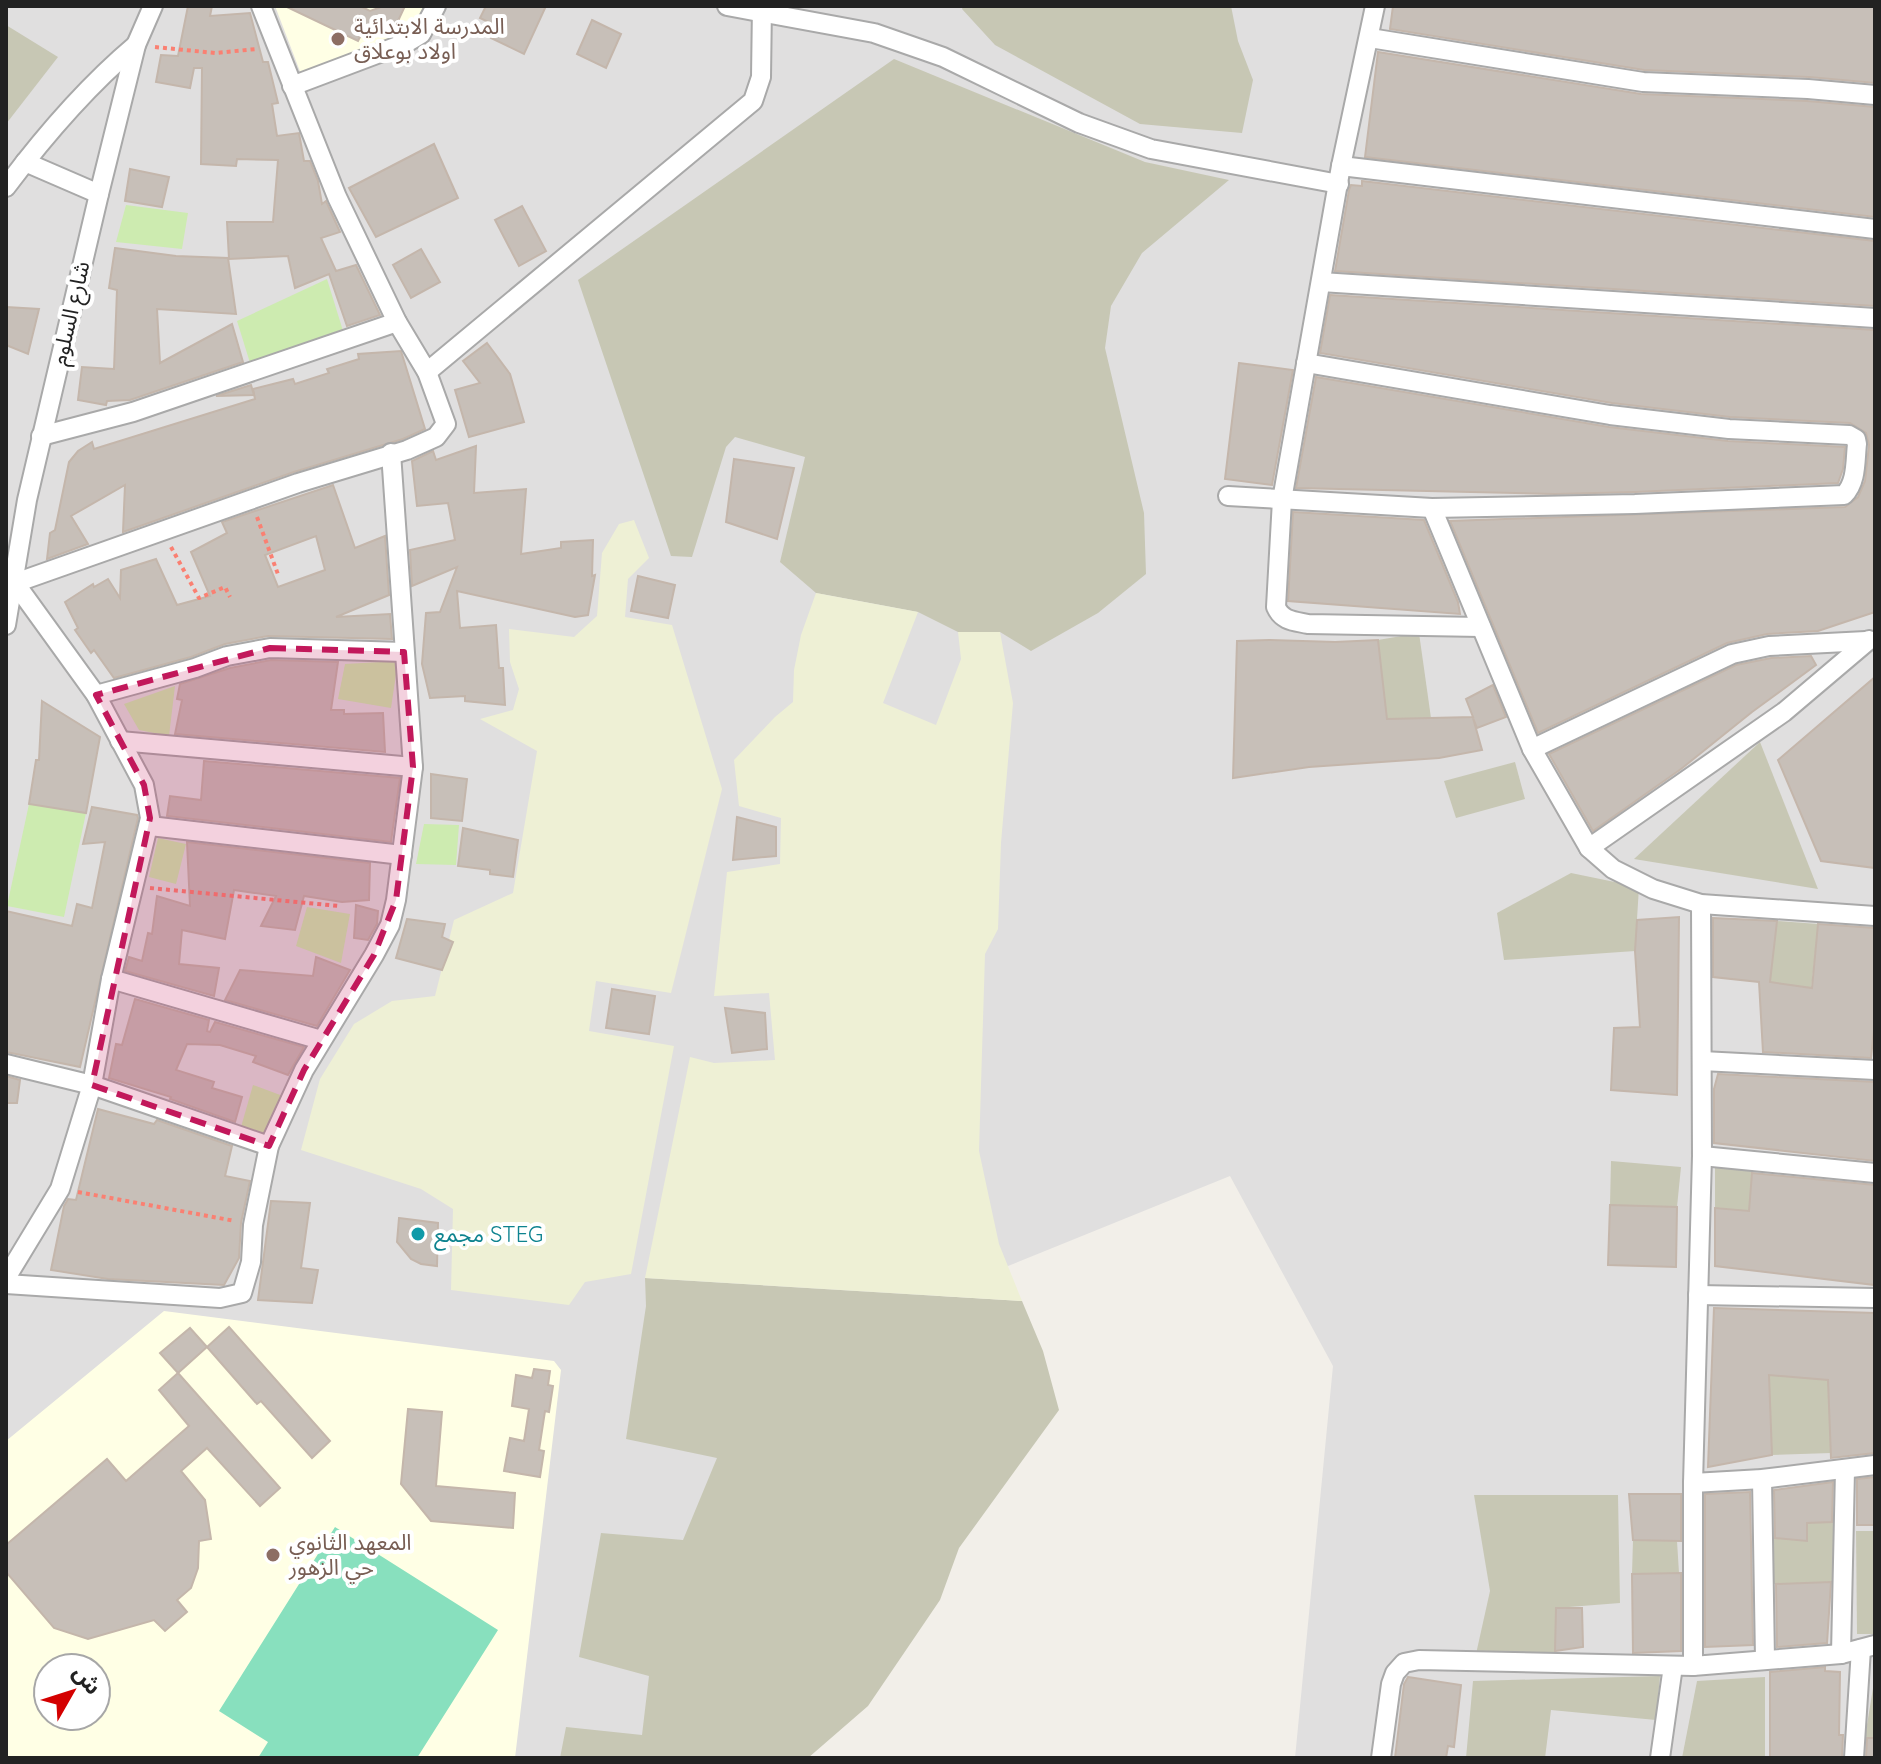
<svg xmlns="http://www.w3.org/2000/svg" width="1881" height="1764" viewBox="0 0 1881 1764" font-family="Quicksand,'Noto Sans Arabic',sans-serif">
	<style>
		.residential { fill: #e0dfdf; fill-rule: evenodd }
		.education { fill: #ffffe5; fill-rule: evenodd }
		.construction { fill: #c7c7b4 }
		.farmland { fill: #eef0d5 }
		.grass { fill: #cdebb0 }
		.pitch { fill: #88e0be }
		.building { fill: #c7bfb8; stroke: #c4b6ab; stroke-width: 2; fill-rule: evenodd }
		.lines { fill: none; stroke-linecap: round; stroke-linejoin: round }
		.street-casing { stroke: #a9a9a9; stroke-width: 22 }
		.path { stroke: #fa8072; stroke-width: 4; stroke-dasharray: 4 4; stroke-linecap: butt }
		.street { stroke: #fff; stroke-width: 18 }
		.marked { fill: #c2185b; fill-opacity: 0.2; stroke: #c2185b; stroke-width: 6; stroke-dasharray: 16 10; stroke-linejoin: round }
		.education-dot { fill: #8d6e63; stroke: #fff; stroke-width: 3 }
		.culture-dot { fill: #0f9aa8; stroke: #fff; stroke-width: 3 }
		.labels { text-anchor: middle; stroke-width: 8; stroke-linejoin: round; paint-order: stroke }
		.education-label { font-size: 22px; fill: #785e54; stroke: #fff; text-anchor: start }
		.street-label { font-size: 22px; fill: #222; stroke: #fff }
		.culture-label { font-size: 22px; fill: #0d838f; stroke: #fff; text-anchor: start }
	</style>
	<rect width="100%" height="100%" fill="#f2efe9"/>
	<!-- residential -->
	<path class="residential" d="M 6,6 L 1875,6 L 1875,1758 L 1295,1758 L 1333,1366 L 1230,1176 L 791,1354 L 707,1758 L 6,1758 ZM 48,1668 L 96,1668 L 96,1716 L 48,1716 Z"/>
	<!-- education -->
	<g class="education">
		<polygon points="275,6 424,6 416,28 301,74"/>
		<path d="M 164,1311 L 554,1361 L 561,1370 L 515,1758 L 6,1758 L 6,1441 ZM 48,1668 L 96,1668 L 96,1716 L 48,1716 Z"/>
	</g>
	<!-- construction -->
	<g class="construction">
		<polygon points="963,6 1231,6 1238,41 1253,80 1242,133 1140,124 995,45 962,9"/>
		<polygon points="6,25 58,57 6,124"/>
		<polygon points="894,59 1145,162 1229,180 1142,253 1111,306 1105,348 1144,513 1146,574 1098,613 1031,651 1000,632 958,632 918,612 816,593 780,562 805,457 735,437 726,447 692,557 671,556 578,280"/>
		<polygon points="1419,633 1431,718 1387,719 1378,640"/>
		<polygon points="1760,742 1818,889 1634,859"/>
		<polygon points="1515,762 1525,799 1456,818 1444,781"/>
		<polygon points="1571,873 1639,887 1635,951 1504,960 1497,913"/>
		<polygon points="1777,921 1818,924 1811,990 1770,982"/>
		<polygon points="1611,1161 1681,1167 1677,1207 1610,1205"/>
		<polygon points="1715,1167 1752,1171 1749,1211 1715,1208"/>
		<polygon points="645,1278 1022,1301 1043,1351 1059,1410 959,1548 940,1600 868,1706 808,1758 560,1758 566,1727 642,1735 649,1676 579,1657 601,1533 683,1540 717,1458 626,1439 646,1306"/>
		<polygon points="1828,1373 1831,1453 1772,1455 1769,1375"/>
		<polygon points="1474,1495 1618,1495 1620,1603 1556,1608 1555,1652 1476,1654 1490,1591"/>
		<polygon points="1838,1522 1833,1582 1771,1584 1772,1537 1806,1541 1807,1523"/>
		<polygon points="1856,1531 1875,1531 1875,1634 1857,1634"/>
		<polygon points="1633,1540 1677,1541 1679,1573 1632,1574"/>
		<polygon points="1660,1676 1656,1720 1551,1710 1545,1758 1466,1758 1473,1681"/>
		<polygon points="1765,1677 1765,1758 1682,1758 1697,1681"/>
		<polygon points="1874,1682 1875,1682 1875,1738 1865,1737"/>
	</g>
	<!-- farmland -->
	<g class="farmland">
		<polygon points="634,520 649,558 628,579 625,617 672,625 722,789 671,993 596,981 589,1031 674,1046 631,1274 585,1282 569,1305 451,1290 453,1209 421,1189 301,1150 320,1079 354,1024 392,1001 435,996 454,920 513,893 537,751 480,719 513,710 519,689 510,662 509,629 574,637 597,616 602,553 619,524"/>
		<polygon points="816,593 918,612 883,703 936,725 961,659 958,632 1000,632 1013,703 1001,843 998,929 985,954 979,1151 999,1244 1022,1301 645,1278 690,1057 714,1063 775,1060 769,993 714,996 727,872 780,864 781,818 739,806 734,760 775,717 793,702 794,670 801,635"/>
	</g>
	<!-- grass -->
	<g class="grass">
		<polygon points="126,205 188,213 182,249 116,242"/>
		<polygon points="327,279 344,334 251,366 237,321"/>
		<polygon points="398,661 391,708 338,699 345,664"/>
		<polygon points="175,686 169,736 139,730 124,704"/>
		<polygon points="29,804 86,813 64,917 7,906"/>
		<polygon points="424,824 459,825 456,865 416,864"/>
		<polygon points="158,838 186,844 176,884 149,877"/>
		<polygon points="307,907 350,914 341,963 296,946"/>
		<polygon points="253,1085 283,1096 267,1138 241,1127"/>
	</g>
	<!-- pitch -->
	<polygon class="pitch" points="335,1527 498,1630 417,1758 258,1758 268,1742 219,1711"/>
	<!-- building -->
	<g class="building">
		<polygon points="188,6 212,6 210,16 250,13 263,62 268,62 278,103 272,104 277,136 299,133 304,161 310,161 318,181 322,204 326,201 340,232 321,238 336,271 356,265 380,315 347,326 329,274 295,288 288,256 229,259 227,222 273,222 278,160 237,159 236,166 201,164 202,68 194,68 190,88 156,82 161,55 178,56"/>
		<polygon points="285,6 360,6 370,11 384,6 405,6 391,36 366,25 358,41"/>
		<polygon points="486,6 546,6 524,54 491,38 497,26 480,18"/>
		<polygon points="1393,6 1875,6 1875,83 1809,77 1644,70 1390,29"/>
		<polygon points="592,20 621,34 606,68 577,54"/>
		<polygon points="1378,52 1641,94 1807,101 1875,107 1875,217 1365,157"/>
		<polygon points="434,144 458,198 376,237 349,188"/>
		<polygon points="130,169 169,177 162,207 125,201"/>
		<polygon points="1362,181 1875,241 1875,306 1335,271 1349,190 1351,185 1362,186"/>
		<polygon points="522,206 546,251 519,266 495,220"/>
		<polygon points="115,248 176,256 228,258 236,314 157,309 160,363 232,324 243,362 130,400 107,401 106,405 78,400 82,367 114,369 117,290 109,288"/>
		<polygon points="421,249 440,282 411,298 393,265"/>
		<polygon points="1330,295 1875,330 1875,612 1818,631 1767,634 1727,643 1538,733 1450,521 1845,507 1858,497 1865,481 1869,445 1866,433 1850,423 1730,417 1612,403 1320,353"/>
		<polygon points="6,307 39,309 28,354 6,345"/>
		<polygon points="487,343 510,374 524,422 469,437 455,390 480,383 463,361"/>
		<polygon points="401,351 425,429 403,439 294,472 123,532 125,485 71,516 88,544 47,559 50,533 55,530 69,462 78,451 92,442 94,449 255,399 253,389 293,379 295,384 329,373 327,369 359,359 358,354"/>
		<polygon points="1239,363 1293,370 1272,485 1225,479"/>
		<polygon points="1316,377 1609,427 1728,441 1845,447 1843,469 1838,483 1635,492 1555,494 1296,488"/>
		<polygon points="251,385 254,395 216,396"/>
		<polygon points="476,446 474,493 526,489 521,554 561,548 561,542 593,540 592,576 595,575 588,615 575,617 457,591 460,628 496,625 499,668 503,668 505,705 465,701 465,696 430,698 422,664 426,613 440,612 457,567 412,586 410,550 455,540 448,503 417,506 412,461 433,451 436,460"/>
		<polygon points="734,459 794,468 777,539 726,522"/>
		<path d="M 333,485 L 355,548 L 385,536 L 389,595 L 336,617 L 390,614 L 392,639 L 268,636 L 225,644 L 191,657 L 114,678 L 94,650 L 91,653 L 75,630 L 78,628 L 65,602 L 93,584 L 94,587 L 108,579 L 120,598 L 121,570 L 156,559 L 177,605 L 210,596 L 191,552 L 227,533 L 222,522 ZM 316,536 L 325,570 L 278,587 L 265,555 Z"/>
		<polygon points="1293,512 1424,520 1458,602 1460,614 1288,601"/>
		<polygon points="638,576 675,585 668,618 631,611"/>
		<polygon points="1269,640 1335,642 1378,640 1387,719 1473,717 1466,699 1493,685 1506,717 1477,728 1473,718 1482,750 1439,758 1309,767 1233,778 1237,641"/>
		<polygon points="1811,656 1816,665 1752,712 1681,769 1593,831 1549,754 1736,665 1771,658"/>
		<polygon points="271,660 338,662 331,710 344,710 344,714 383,713 385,752 175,734 182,700 177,699 180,684 230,668"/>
		<polygon points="1875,677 1875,868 1821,861 1778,760"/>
		<polygon points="42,701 100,737 86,813 29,804 36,760 39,760"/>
		<polygon points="204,761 400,778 391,842 167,816 170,796 201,800"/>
		<polygon points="431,774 467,779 462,821 431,818"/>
		<polygon points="92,807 137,815 138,818 80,1067 6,1052 6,911 72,926 77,904 92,908 105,842 83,844"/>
		<polygon points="737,817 776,827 776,856 733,860"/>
		<polygon points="463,828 518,840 513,877 490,874 490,870 458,866"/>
		<polygon points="187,842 370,863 369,900 342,902 304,896 295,930 261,926 276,896 234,890 225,939 182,930 179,964 219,968 214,996 125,971 129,957 142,961 148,933 152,934 157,896 190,906"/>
		<polygon points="356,905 378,911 377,924 368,940 354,938"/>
		<polygon points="1679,917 1677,1095 1611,1090 1614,1028 1640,1027 1635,951 1637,920"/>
		<polygon points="1713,918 1777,921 1770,982 1812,988 1818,924 1875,928 1875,1020 1871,1058 1763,1052 1759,982 1713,977"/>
		<polygon points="407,919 445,924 442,937 453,942 442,970 396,958"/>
		<polygon points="316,957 350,970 317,1026 225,1000 240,970 313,976"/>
		<polygon points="612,989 655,996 649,1034 606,1028"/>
		<polygon points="135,999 209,1020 207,1031 210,1032 215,1022 304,1047 288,1075 253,1062 256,1056 220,1045 187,1044 176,1070 214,1082 212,1088 242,1097 235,1122 170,1099 171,1097 109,1078 116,1044 122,1045"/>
		<polygon points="725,1008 765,1013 767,1049 732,1053"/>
		<polygon points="1718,1074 1875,1082 1875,1161 1714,1143 1714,1089"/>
		<polygon points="6,1076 20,1080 17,1103 6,1103"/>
		<polygon points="98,1109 154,1124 157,1120 232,1146 225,1176 250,1181 241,1223 239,1258 224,1285 108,1279 51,1270 64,1206 68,1199 76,1200"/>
		<polygon points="1752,1173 1875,1185 1875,1285 1715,1266 1715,1208 1749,1211"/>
		<polygon points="271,1201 310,1203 301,1268 318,1270 312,1303 258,1300"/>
		<polygon points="1610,1205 1677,1207 1676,1267 1608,1265"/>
		<polygon points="399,1218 438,1223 437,1266 421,1264 411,1259 397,1242"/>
		<polygon points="1714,1308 1875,1313 1875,1453 1831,1458 1828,1380 1769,1375 1772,1455 1708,1467"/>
		<polygon points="229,1327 330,1441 312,1458 261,1401 257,1404 207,1347"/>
		<polygon points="190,1328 207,1347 178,1373 160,1353"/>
		<polygon points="534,1369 550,1371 548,1385 553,1386 549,1412 545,1411 539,1450 544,1451 540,1477 504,1471 510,1438 524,1441 529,1409 512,1406 516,1375 532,1378"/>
		<polygon points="178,1373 280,1488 260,1506 207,1448 181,1471 205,1500 211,1539 199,1541 198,1568 191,1588 177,1600 187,1612 165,1631 154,1620 88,1639 54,1628 6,1572 6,1545 107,1459 126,1481 189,1426 159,1390"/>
		<polygon points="408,1409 442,1412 436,1486 515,1493 513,1528 431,1521 401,1484"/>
		<polygon points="1875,1477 1875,1525 1857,1525 1857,1479"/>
		<polygon points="1833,1482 1832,1522 1807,1523 1807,1541 1775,1538 1774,1490"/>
		<polygon points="1750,1492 1753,1645 1705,1647 1705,1494"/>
		<polygon points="1629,1494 1681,1494 1681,1541 1633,1540"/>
		<polygon points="1681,1573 1681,1651 1633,1653 1632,1574"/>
		<polygon points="1831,1582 1827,1643 1777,1647 1776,1584"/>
		<polygon points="1556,1608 1582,1608 1583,1647 1555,1651"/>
		<polygon points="1825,1667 1825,1671 1840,1672 1839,1735 1843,1735 1842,1758 1770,1758 1770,1672"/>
		<polygon points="1408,1677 1461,1685 1454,1747 1448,1746 1446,1758 1395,1758 1404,1684"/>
		<polygon points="1867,1738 1875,1738 1875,1758 1866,1758"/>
	</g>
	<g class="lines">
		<defs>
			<g id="street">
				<polyline points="727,6 874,33 943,57 1079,123 1151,149 1339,184"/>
				<path d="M 1375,6 L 1341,166 L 1282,500 L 1276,607 C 1282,621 1294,621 1308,624 L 1481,627"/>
				<polyline points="1370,38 1643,82 1808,89 1875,95"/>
				<polyline points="292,86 406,43 421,34 436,6"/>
				<polyline points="25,162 99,194"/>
				<polyline points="1341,166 1875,229"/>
				<path d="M 6,187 C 45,135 86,87 136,45"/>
				<polyline points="1321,282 1875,318"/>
				<polyline points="427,372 753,101 761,77 762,6"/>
				<polyline points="41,436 133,412 397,322"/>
				<path d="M 1228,496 L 1432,508 L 1635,504 L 1844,495 C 1857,482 1855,461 1857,444 L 1856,439 L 1849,435 L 1729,429 L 1610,415 L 1306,363"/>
				<polyline points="1432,508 1532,749 1589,848 1613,869 1653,889 1701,904 1875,916"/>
				<polyline points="6,625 27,500 99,194 136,45 153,6"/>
				<polyline points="96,695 195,668 227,656 270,648 404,652"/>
				<polyline points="120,741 413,767"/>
				<polyline points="1532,749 1732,654 1769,646 1866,641"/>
				<polyline points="150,826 402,855"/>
				<polyline points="1589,848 1784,712 1869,640"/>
				<polyline points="1701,904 1702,1156 1693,1483 1762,1479 1875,1465"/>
				<polyline points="111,979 321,1040"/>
				<polyline points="1702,1061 1875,1070"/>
				<polyline points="6,1064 92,1085 269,1146"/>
				<polyline points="1702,1156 1875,1173"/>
				<polyline points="6,1278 60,1189 92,1085 111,979 150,818 144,785 96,695 15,583 298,483 407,450 436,437 446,424 427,372 397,322 337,197 261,6"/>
				<polyline points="6,1284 220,1298 242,1293 251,1262 253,1225 269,1146 304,1070 374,955 390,925 396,900 413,767 391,453"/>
				<polyline points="1698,1295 1875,1298"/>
				<polyline points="1762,1479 1765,1659"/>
				<polyline points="1693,1483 1693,1666 1841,1654 1875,1645"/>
				<polyline points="1841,1654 1845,1470"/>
				<polyline points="1381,1758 1391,1684 1395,1673 1404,1663 1419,1660 1693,1666"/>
				<polyline points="1660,1758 1673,1666"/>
				<polyline points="1854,1758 1861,1649"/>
			</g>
		</defs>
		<!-- street casing -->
		<use href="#street" class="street-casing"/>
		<!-- path -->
		<g class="path">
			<polyline points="155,47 215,53 257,49"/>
			<polyline points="257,517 279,577"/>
			<polyline points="171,547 199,598 225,587 230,597"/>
			<polyline points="150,888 339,906"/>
			<polyline points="78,1192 235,1221"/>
		</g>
		<!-- street -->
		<use href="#street" class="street"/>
	</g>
	<!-- marked area -->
	<path class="marked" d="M 270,648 L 404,652 L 413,767 L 396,900 L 374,955 L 304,1070 L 269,1146 L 92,1085 L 150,818 L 144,785 L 96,695 Z"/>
	<!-- markers -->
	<g class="education-dot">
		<circle cx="338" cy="39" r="8"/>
		<circle cx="273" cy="1555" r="8"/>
	</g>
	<circle class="culture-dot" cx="418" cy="1234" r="8"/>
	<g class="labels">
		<!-- education labels -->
		<g class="education-label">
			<text x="354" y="34">المدرسة الابتدائية<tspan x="354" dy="25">اولاد بوعلاق</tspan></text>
			<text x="289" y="1550">المعهد الثانوي<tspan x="289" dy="25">حي الزهور</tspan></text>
		</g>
		<!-- street labels -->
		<g class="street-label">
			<text transform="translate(70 313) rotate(-77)" y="8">شارع السلوم</text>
		</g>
		<!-- culture labels -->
		<g class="culture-label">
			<text x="434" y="1242">مجمع STEG</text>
		</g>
	</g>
	<!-- border -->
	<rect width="1881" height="1764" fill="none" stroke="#222222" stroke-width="16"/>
	<!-- north arrow -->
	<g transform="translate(72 1692) rotate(51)"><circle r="38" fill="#ffffff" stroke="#a7a7a7" stroke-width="2"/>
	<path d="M0-6L14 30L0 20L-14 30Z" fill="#d40000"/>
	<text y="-12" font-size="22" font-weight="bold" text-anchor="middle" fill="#222222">ش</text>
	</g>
</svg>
